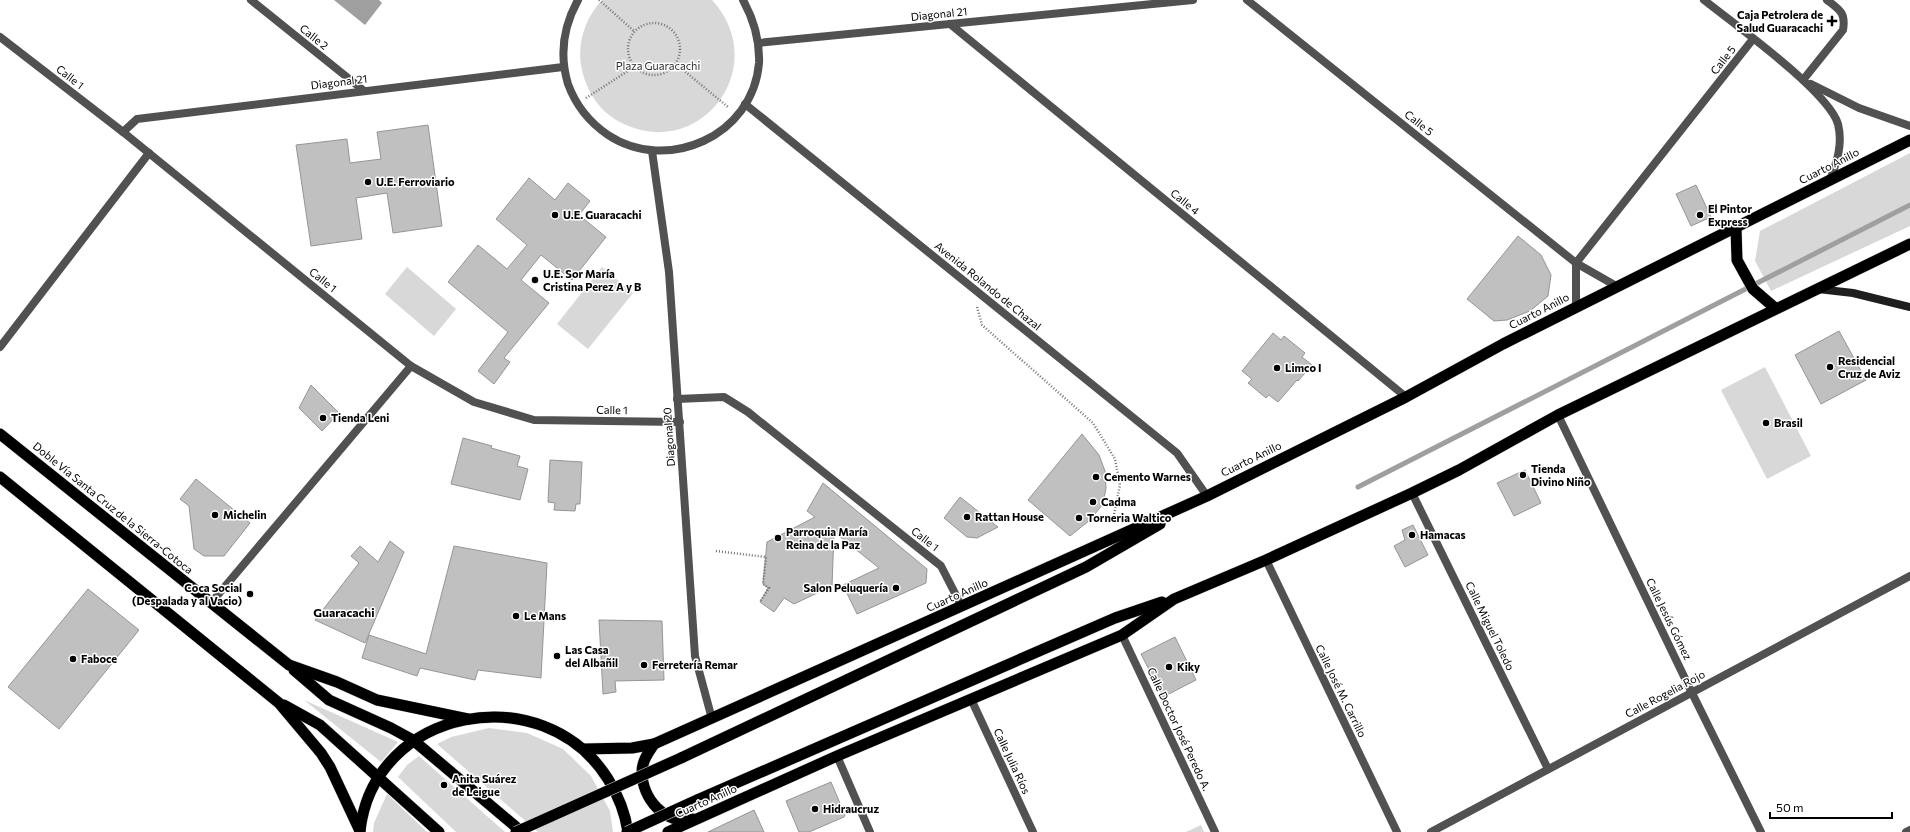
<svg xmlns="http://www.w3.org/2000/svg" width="1910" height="832" viewBox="0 0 1910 832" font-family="Commissioner,sans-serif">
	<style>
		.green { fill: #d8d8d8 }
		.water { fill: #9f9f9f }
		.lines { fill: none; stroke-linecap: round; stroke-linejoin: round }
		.stream { stroke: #9f9f9f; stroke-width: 5 }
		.building { fill: #c0c0c0; stroke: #959595 }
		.trunk-casing { stroke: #dbdbdb; stroke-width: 12 }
		.path { stroke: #737373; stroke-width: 2.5; stroke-dasharray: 1 2; stroke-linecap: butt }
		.service { stroke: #515151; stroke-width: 8 }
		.minor { stroke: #515151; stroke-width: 8 }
		.secondary { stroke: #1e1e1e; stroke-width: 8 }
		.trunk { stroke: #000; stroke-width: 11 }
		.trunk-bridge-casing { stroke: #dbdbdb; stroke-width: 12; stroke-linecap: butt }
		.trunk-bridge { stroke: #000; stroke-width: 11 }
		.poi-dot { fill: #000; stroke: #fff; stroke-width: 1.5 }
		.labels { text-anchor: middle; stroke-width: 3; stroke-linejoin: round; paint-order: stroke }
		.street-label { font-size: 11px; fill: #000; stroke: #fff }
		.poi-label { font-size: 11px; font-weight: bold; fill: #000; stroke: #fff; text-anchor: start }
		.park-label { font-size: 11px; fill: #2f2f2f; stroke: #fff }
		.neighbourhood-label { font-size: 12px; font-weight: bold; fill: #000; stroke: #fff }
	</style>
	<rect width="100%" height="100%" fill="#fff"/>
	<!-- green -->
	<g class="green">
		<path d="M 602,0 L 712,0 C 773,66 700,164 620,122 C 600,112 587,92 582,70 C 576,45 585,18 602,0 Z"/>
		<polygon points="1910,153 1910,226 1771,291 1755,261 1760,231"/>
		<polygon points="407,267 456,309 434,336 385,294"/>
		<polygon points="602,267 633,293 588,349 557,324"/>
		<polygon points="1765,367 1811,456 1767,479 1721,390"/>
		<polygon points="304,700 398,742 381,762"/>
		<polygon points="489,728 527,733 563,749 591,776 610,811 613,832 538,832 437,744 451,737"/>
		<polygon points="419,756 505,832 456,832 398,777 407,765"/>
		<polygon points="387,794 427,832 373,832 374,823"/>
		<polygon points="1201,825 1204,832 1186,832"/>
	</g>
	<!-- water -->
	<polygon class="water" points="334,0 379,0 382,3 365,25"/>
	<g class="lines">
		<!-- stream -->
		<polyline class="stream" points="1358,487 1910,205"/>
	</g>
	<!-- building -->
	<g class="building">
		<polygon points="428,125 442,226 393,233 387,193 356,198 362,239 311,246 296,145 347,139 350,163 381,159 377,132"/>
		<polygon points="529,178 555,200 568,183 590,201 579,215 606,237 572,280 541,255 521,280 549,303 504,358 510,362 494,384 478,371 508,332 448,282 478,245 507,269 527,245 496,219"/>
		<polygon points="1696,185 1711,217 1691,226 1676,194"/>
		<polygon points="1518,236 1541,255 1551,275 1548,296 1530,311 1507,320 1494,321 1467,299"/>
		<polygon points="1839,331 1866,380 1821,404 1795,355"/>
		<polygon points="1273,333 1281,340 1284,336 1305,353 1302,357 1312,365 1298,381 1297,380 1278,402 1269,395 1266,398 1248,383 1252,379 1242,371"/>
		<polygon points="311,385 339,413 322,431 299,408"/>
		<polygon points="1082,434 1099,455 1105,471 1106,488 1103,504 1090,520 1070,536 1028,500"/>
		<polygon points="463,438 492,446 491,448 520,456 517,466 528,469 520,500 451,484"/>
		<polygon points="550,460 582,462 580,504 576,504 575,511 554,510 555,503 548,502"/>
		<polygon points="1525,470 1541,503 1514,516 1497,483"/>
		<polygon points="196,479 250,523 224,556 204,556 194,549 189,506 180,499"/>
		<polygon points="823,483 927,569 926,583 857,614 843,585 879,568 834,532 832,586 794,604 784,598 774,612 760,602 768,588 763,584 767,542 815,517 807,511"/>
		<polygon points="960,497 998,527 977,538 967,537 944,518"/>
		<polygon points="1413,525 1428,555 1405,567 1394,546 1405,540 1402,530"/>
		<polygon points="390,541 404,552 365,643 315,620 359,563 351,556 360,546 378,562"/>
		<polygon points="454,546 547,563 541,678 478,670 475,680 420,668 417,676 362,658 369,635 426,654"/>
		<polygon points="88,589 139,630 59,729 8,687"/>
		<polygon points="599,620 662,621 664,680 615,681 616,692 603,694"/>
		<polygon points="1175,637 1196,680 1163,697 1141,654"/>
		<polygon points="831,782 845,815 844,817 809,832 799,832 786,801"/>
		<polygon points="754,810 764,832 708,832"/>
	</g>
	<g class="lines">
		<defs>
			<g id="trunk">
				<polyline points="1736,228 1737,260 1753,289 1775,308"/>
				<polyline points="0,434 289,665 337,682 377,700 468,719"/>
				<polyline points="0,477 279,703 321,753 330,767 360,831"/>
				<polyline points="294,670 329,700 391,728 413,740 522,832"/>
				<polyline points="284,705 320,725 439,832"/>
				<path d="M 654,744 C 648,753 642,761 642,772 C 642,798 665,826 693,819"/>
				<polyline points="584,749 632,748 654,744 1207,496 1406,397 1503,344 1910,140"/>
				<polyline points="681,758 1086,567 1160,524"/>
				<polyline points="697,800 1115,618 1162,602"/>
				<path d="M 360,831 C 374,707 543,676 608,779 C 618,795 625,812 628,832"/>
				<polyline points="668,832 837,756 1122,635 1174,599 1266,560 1412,493 1459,470 1558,415 1910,244"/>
			</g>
		</defs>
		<!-- trunk casing -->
		<use href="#trunk" class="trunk-casing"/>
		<!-- path -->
		<g class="path">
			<polyline points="599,0 634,31"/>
			<circle cx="654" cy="49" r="26"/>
			<polyline points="676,64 728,107"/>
			<polyline points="586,98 634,67"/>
			<polyline points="977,307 982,325 1093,423 1115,459 1120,485 1112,524"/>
			<polyline points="716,551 766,557 763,584 769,588 760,602"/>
		</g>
		<!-- service -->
		<path class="service" d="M 1803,80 L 1843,30 C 1846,13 1840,10 1827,0"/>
		<!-- minor -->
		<g class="minor">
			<polyline points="251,0 363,90"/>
			<path d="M 578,0 C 563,27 559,54 568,84 C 576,106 589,122 608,135 C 667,174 753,136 759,63 C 760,40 754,20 743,0"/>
			<polyline points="1247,0 1576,263 1618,287"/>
			<path d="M 1704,0 C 1734,24 1828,91 1838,124 C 1843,144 1837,162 1830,180"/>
			<polyline points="950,24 1406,397"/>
			<polyline points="0,37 123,132 411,366 474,402 534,420 680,422"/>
			<polyline points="758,43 1193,0"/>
			<polyline points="1811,84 1859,108 1910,126"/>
			<polyline points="745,104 1177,453 1207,496"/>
			<polyline points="123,132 137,119 563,67"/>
			<polyline points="652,151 669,272 695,656 712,719"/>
			<polyline points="1576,307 1576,263 1753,39"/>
			<polyline points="0,347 149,153"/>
			<polyline points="677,399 724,397 748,412 941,566 962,607"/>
			<polyline points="1558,415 1692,693 1761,832"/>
			<polyline points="1412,493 1548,769"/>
			<polyline points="1266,560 1397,832"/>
			<polyline points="211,603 411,366"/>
			<polyline points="1122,635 1215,832"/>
			<polyline points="971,699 1033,832"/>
			<polyline points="837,756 870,832"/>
			<polyline points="1431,832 1910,576"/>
			<polyline points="1906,832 1910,830"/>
		</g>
		<!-- secondary -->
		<polyline class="secondary" points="1818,289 1853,293 1910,307"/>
		<!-- trunk -->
		<use href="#trunk" class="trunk"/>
		<defs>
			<g id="trunk-bridge">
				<polyline points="516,832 681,758"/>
				<polyline points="627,832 697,800"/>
			</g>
		</defs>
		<!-- trunk-bridge casing -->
		<use href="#trunk-bridge" class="trunk-bridge-casing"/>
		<!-- trunk-bridge -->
		<use href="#trunk-bridge" class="trunk-bridge"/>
	</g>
	<!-- markers -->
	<g class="poi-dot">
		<path d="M1830 15h4v4h4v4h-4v4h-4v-4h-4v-4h4z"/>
		<circle cx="368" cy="182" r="4"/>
		<circle cx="555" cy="215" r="4"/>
		<circle cx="1700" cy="215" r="4"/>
		<circle cx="535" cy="280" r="4"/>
		<circle cx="1830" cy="367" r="4"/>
		<circle cx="1277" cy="368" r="4"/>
		<circle cx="323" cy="418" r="4"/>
		<circle cx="1766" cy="423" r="4"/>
		<circle cx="1523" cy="475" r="4"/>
		<circle cx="1096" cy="477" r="4"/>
		<circle cx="1093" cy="502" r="4"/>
		<circle cx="215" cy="515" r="4"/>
		<circle cx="967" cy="517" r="4"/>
		<circle cx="1079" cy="518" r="4"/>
		<circle cx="1412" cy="535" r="4"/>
		<circle cx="778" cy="538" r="4"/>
		<circle cx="896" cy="588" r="4"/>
		<circle cx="250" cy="594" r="4"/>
		<circle cx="516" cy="616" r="4"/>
		<circle cx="557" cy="656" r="4"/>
		<circle cx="73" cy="659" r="4"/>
		<circle cx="644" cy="665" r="4"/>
		<circle cx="1169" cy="667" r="4"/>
		<circle cx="444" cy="785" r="4"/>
		<circle cx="815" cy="809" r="4"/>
	</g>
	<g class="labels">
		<!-- street labels -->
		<g class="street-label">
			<text transform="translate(939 14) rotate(-6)" y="4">Diagonal 21</text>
			<text transform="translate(314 37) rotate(39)" y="4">Calle 2</text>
			<text transform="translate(1723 60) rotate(-52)" y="4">Calle 5</text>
			<text transform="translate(70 77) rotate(38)" y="4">Calle 1</text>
			<text transform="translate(339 82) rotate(-7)" y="4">Diagonal 21</text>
			<text transform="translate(1419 123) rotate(39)" y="4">Calle 5</text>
			<text transform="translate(1829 166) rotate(-27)" y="4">Cuarto Anillo</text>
			<text transform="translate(1185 202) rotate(39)" y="4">Calle 4</text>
			<text transform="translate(323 280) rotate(39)" y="4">Calle 1</text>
			<text transform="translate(988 286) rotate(39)" y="4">Avenida Rolando de Chazal</text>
			<text transform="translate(1539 311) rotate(-27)" y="4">Cuarto Anillo</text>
			<text transform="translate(612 410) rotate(1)" y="4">Calle 1</text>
			<text transform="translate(669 437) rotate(-94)" y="4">Diagonal 20</text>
			<text transform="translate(1251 459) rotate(-26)" y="4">Cuarto Anillo</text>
			<text transform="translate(113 508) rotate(39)" y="4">Doble Vía Santa Cruz de la Sierra-Cotoca</text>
			<text transform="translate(925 539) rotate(38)" y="4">Calle 1</text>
			<text transform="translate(957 595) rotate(-24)" y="4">Cuarto Anillo</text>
			<text transform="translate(1669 619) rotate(64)" y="4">Calle Jesús Gómez</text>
			<text transform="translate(1490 626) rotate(64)" y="4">Calle Miguel Toledo</text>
			<text transform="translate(1341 691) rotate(64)" y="4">Calle José M. Carrillo</text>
			<text transform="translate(1665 694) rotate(-28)" y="4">Calle Rogelia Rojo</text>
			<text transform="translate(1179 729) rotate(65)" y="4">Calle Doctor José Peredo A.</text>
			<text transform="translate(1012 761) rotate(65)" y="4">Calle Julia Ríos</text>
			<text transform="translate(706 801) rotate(-24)" y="4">Cuarto Anillo</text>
		</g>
		<!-- poi labels -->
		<g class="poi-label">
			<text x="1823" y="19" text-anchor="end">Caja Petrolera de<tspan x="1823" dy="13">Salud Guaracachi</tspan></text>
			<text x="376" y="186">U.E. Ferroviario</text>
			<text x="1708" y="213">El Pintor<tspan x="1708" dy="13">Express</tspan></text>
			<text x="563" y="219">U.E. Guaracachi</text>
			<text x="543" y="278">U.E. Sor María<tspan x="543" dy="13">Cristina Perez A y B</tspan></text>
			<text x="1838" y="365">Residencial<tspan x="1838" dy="13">Cruz de Aviz</tspan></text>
			<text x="1285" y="372">Limco I</text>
			<text x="331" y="422">Tienda Leni</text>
			<text x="1774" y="427">Brasil</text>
			<text x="1531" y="473">Tienda<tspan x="1531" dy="13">Divino Niño</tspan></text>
			<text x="1104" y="481">Cemento Warnes</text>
			<text x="1101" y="506">Cadma</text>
			<text x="223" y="519">Michelin</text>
			<text x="975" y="521">Rattan House</text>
			<text x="1087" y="522">Torneria Waltico</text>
			<text x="786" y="536">Parroquia María<tspan x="786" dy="13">Reina de la Paz</tspan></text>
			<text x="1420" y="539">Hamacas</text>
			<text x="242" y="592" text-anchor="end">Coca Social<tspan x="242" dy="13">(Despalada y al Vacio)</tspan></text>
			<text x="888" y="592" text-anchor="end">Salon Peluquería</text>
			<text x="524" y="620">Le Mans</text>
			<text x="565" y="654">Las Casa<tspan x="565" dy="13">del Albañil</tspan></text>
			<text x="81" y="663">Faboce</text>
			<text x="652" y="669">Ferretería Remar</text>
			<text x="1177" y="671">Kiky</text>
			<text x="452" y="783">Anita Suárez<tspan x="452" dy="13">de Leigue</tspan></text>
			<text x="823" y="813">Hidraucruz</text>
		</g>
		<!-- park labels -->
		<g class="park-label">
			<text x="658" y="70">Plaza Guaracachi</text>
		</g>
		<!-- neighbourhood labels -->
		<g class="neighbourhood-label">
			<text x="344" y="617">Guaracachi</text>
		</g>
	</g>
	<!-- scale -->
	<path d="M1770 812v6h122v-6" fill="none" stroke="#000000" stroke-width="2"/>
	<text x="1776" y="812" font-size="12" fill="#000000" stroke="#ffffff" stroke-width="3" paint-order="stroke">50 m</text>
</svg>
